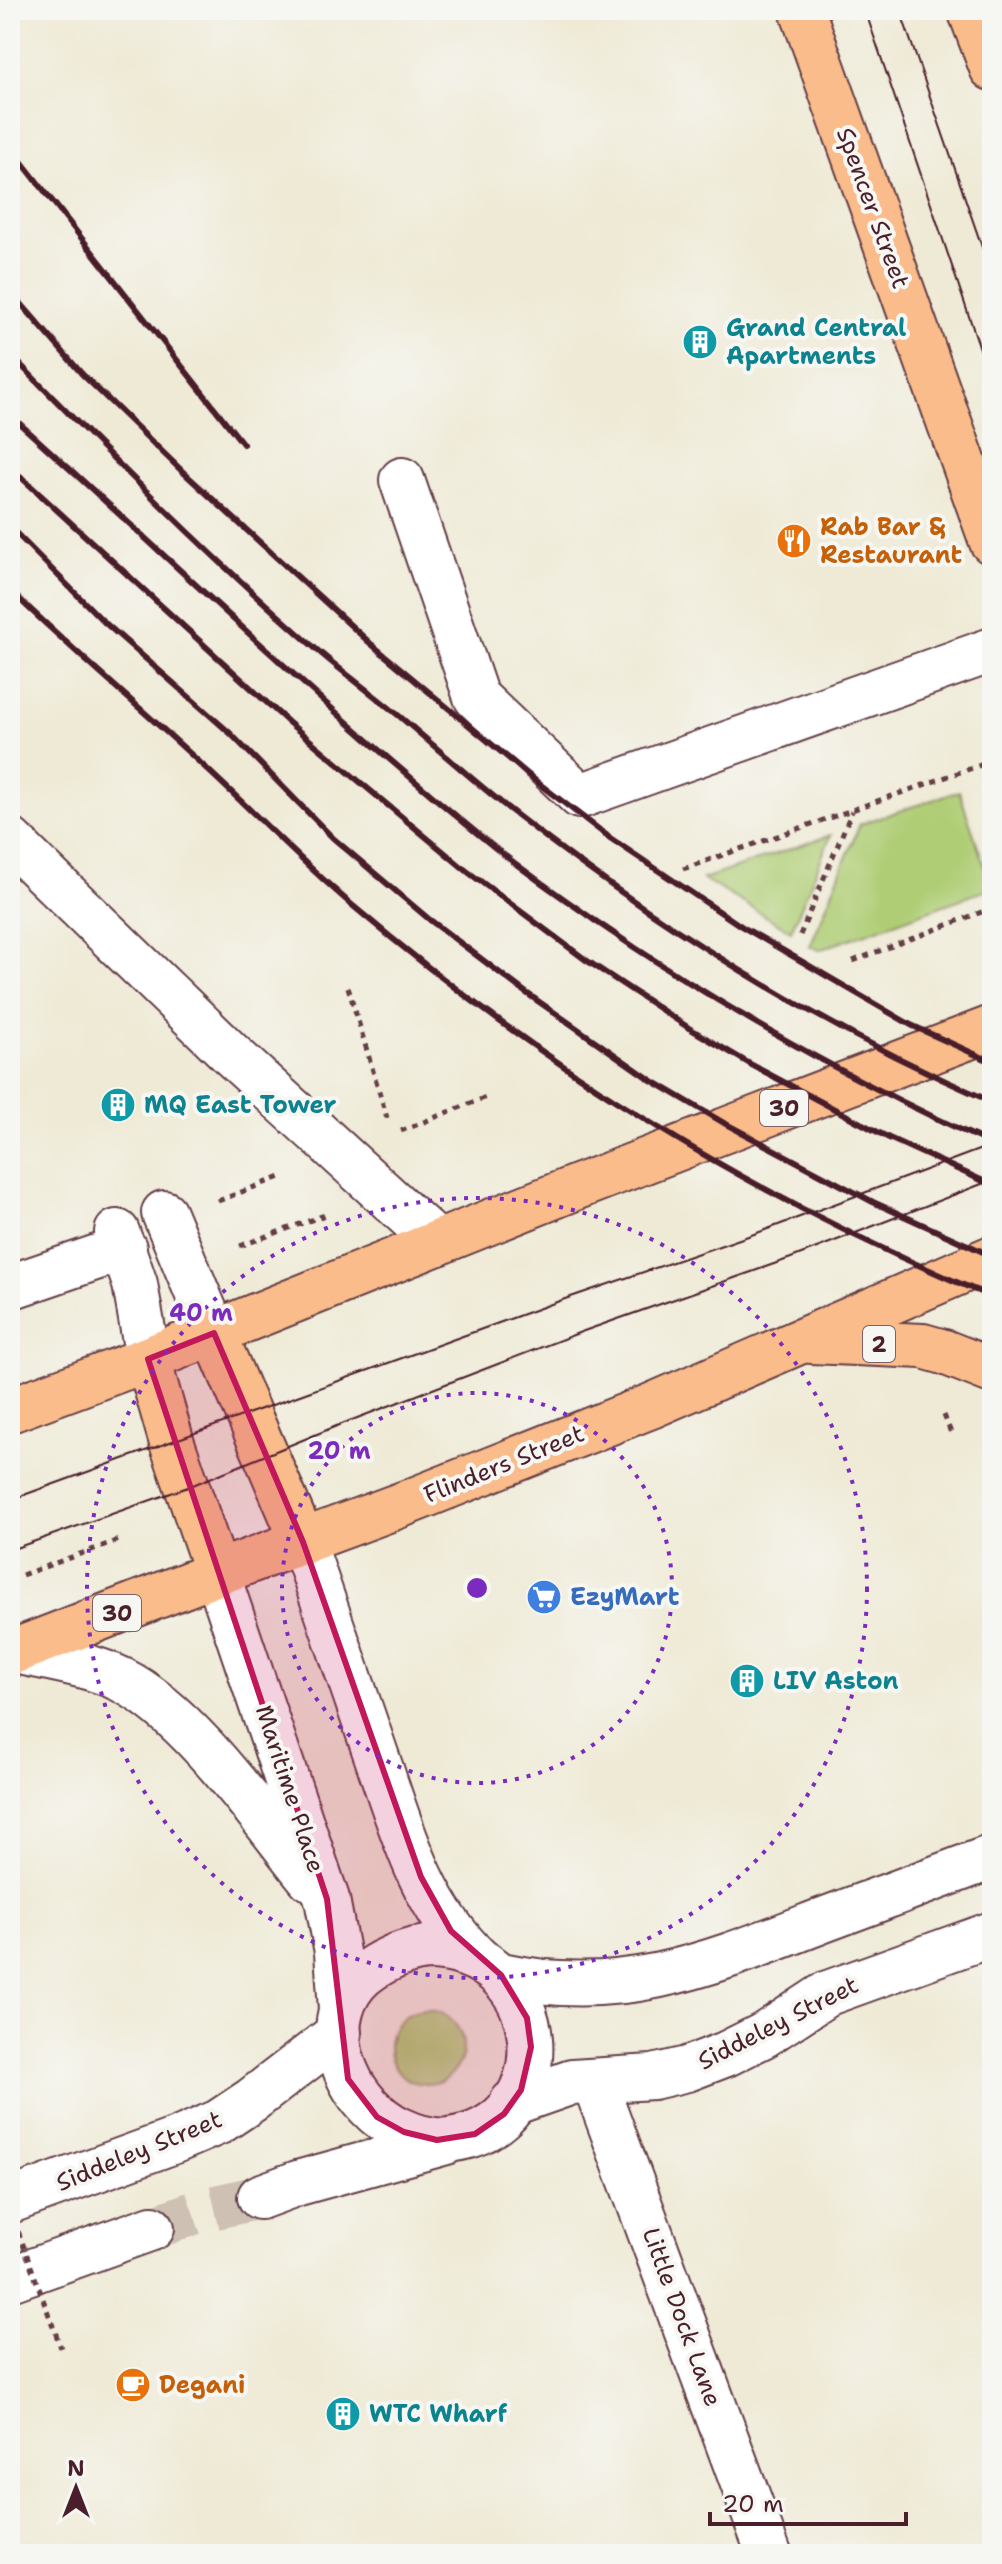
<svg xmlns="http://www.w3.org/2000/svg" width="1002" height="2564" viewBox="0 0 1002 2564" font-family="'Shantell Sans',sans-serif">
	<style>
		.green { fill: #afcd74; stroke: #7c7650; stroke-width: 2 }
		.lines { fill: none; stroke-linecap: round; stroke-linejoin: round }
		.minor-tunnel { stroke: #cec1b4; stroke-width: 44; stroke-dasharray: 44 22; stroke-linecap: butt }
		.minor-casing { stroke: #633d45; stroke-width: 48 }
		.major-casing { stroke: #633d45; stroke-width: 48 }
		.path { stroke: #633d45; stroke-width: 5; stroke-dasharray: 6 6; stroke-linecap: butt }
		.minor { stroke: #fff; stroke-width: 44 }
		.major { stroke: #fabc8b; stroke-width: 44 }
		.tram { stroke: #4a1f2b; stroke-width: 2 }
		.rail { stroke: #4a1f2b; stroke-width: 6 }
		.path-bridge { stroke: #633d45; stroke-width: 5; stroke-dasharray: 6 6; stroke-linecap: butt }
		.marked { fill: #c2185b; fill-opacity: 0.2; stroke: #c2185b; stroke-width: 6; stroke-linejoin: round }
		.ring { fill: none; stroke: #7b2cbf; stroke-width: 4; stroke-dasharray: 4 8 }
		.labels { text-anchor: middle; stroke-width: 8; stroke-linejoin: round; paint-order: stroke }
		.shield { fill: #f6f6f2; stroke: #7e6067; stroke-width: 2 }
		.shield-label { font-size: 22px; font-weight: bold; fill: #4a1f2b }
		.street-label { font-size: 24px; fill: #4a1f2b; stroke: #f6f6f2 }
		.culture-label { font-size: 24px; font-weight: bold; fill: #0d838f; stroke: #f6f6f2; text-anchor: start }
		.food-label { font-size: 24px; font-weight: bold; fill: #c56008; stroke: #f6f6f2; text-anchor: start }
		.shop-label { font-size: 24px; font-weight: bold; fill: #366cbe; stroke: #f6f6f2; text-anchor: start }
		.centre { fill: #7b2cbf; stroke: #f6f6f2; stroke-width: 4 }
		.ring-label { font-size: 24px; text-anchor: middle; font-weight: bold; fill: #7b2cbf; stroke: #f6f6f2; stroke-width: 8; stroke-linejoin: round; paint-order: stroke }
	</style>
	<rect width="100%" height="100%" fill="#f6f6f2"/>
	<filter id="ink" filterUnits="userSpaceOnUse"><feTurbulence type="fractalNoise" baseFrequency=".0125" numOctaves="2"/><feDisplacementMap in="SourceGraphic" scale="16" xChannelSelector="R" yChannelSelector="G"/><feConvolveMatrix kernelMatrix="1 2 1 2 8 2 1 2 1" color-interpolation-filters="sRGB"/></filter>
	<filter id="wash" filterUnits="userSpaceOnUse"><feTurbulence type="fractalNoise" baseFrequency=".006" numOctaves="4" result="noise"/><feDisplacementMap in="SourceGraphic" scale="32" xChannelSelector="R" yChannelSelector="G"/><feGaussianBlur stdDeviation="1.8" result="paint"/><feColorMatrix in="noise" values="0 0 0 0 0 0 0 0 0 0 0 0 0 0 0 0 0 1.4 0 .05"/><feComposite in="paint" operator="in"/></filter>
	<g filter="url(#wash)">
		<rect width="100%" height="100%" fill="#efead6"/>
		<!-- green -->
		<g class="green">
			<polygon points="959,791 992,888 819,950 810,946 860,824"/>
			<polygon points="831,835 791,931 703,879"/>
			<circle cx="426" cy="2047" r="37"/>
		</g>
	</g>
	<g filter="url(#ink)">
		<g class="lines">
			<!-- minor-tunnel -->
			<polyline class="minor-tunnel" points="152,2228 202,2210 260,2197"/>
			<defs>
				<g id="minor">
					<polyline points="402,480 476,697 580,796 992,650"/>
					<polyline points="10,840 232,1055 438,1243"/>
					<polyline points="164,1213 214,1333"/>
					<polyline points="117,1232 135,1284 148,1359"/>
					<polyline points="10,1287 124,1248"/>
					<path d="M 303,1542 C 326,1610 350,1678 373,1746 C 399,1820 419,1902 477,1958"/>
					<polyline points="217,1573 327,1899 337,1952 341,2010"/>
					<path d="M 16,1651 C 51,1659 89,1664 122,1680 C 190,1714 261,1818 310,1878"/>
					<path d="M 426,1948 C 555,1948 567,2127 448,2140 C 431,2142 416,2137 401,2130 C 353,2108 320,2042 349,1992 C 364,1967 398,1952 426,1948 Z"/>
					<path d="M 501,1975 C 624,2002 714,1962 826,1919 C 881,1898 937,1878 992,1857"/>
					<polyline points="594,2081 769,2554"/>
					<polyline points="512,2103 572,2082 653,2077 687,2069 726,2054 764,2035 828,1993 992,1934"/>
					<polyline points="260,2197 298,2183 446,2142"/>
					<polyline points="10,2201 177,2140 219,2122 252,2100 339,2033"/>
					<polyline points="10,2279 152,2228"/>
				</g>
				<g id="major">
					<polyline points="802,10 992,542"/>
					<polyline points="970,10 992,68"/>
					<polyline points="214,1333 303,1542"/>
					<polyline points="811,1341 923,1346 944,1352 992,1371"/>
					<polyline points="148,1359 172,1443 217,1573"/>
					<polyline points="10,1410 148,1359 577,1187 992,1028"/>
					<polyline points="10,1653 217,1573 406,1503 651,1406 992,1258"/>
				</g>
			</defs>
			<!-- minor casing -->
			<use href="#minor" class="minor-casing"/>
			<!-- major casing -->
			<use href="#major" class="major-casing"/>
			<!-- path -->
			<g class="path">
				<polyline points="683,869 992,761"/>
				<polyline points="800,935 852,811"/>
				<polyline points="853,961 992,908"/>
				<polyline points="348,987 387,1118"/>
				<polyline points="401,1131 489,1096"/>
				<polyline points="218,1201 283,1176"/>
				<polyline points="240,1246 325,1215"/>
				<polyline points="944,1415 951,1433"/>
				<polyline points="22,1575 119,1540"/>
			</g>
			<!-- minor -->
			<use href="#minor" class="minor"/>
			<!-- major -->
			<use href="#major" class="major"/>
			<!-- tram -->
			<g class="tram">
				<polyline points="865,10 992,384"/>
				<polyline points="900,10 992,276"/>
				<polyline points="10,1500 565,1299 757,1233 992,1145"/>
				<polyline points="10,1550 188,1487 339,1425 581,1332 791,1258 992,1180"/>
			</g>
			<!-- rail -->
			<g class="rail">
				<polyline points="10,147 243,444"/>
				<polyline points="10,291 82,374 182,471 370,643 542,786 610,838 741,926 911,1025 992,1062"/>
				<path d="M 10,354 C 109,455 209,556 316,649 C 342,672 371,692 398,715 C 438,749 477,784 518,816 C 663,929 823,1028 992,1102"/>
				<path d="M 10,415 C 170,558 323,708 489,843 C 523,871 559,895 594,920 C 720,1007 853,1082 992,1144"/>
				<polyline points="10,467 288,722 468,872 586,960 689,1028 750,1064 889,1138 992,1185"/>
				<polyline points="10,527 104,622 230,733 333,838 430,920 525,992 651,1080 724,1123 873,1202 992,1256"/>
				<path d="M 10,590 C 70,648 134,702 196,759 C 249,807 298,859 352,905 C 548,1071 755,1199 992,1297"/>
			</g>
			<!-- path-bridge -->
			<polyline class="path-bridge" points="10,2209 61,2348"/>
		</g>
	</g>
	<!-- marked area -->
	<path class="marked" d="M 214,1333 L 303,1542 L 421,1877 L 451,1931 L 501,1975 L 527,2018 L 531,2047 L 521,2090 L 504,2114 L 475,2134 L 437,2140 L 404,2132 L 377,2117 L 348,2079 L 327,1899 L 148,1359 Z"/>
	<!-- distance rings -->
	<g class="ring">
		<circle cx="477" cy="1588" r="195"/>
		<circle cx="477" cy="1588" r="390"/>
	</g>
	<!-- icons -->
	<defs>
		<symbol id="building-disc" viewBox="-11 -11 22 22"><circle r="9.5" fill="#0f9aa8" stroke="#f6f6f2"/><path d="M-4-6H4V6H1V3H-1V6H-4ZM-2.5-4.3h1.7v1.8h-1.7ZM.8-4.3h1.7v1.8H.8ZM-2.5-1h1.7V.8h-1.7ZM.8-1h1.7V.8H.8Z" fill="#fff"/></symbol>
		<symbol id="restaurant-disc" viewBox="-11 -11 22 22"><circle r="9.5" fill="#e8710a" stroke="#f6f6f2"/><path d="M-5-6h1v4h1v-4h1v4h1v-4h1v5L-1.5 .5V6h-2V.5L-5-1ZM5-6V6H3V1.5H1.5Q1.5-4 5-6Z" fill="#fff"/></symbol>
		<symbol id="supermarket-disc" viewBox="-11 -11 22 22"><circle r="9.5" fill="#3f7fe0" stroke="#f6f6f2"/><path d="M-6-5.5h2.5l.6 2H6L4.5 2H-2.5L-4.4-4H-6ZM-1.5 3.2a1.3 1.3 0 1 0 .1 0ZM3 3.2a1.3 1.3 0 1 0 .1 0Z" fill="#fff"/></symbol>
		<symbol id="cafe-disc" viewBox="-11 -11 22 22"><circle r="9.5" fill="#e8710a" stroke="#f6f6f2"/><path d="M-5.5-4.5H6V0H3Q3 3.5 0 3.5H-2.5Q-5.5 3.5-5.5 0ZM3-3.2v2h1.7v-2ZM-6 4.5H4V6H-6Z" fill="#fff"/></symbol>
	</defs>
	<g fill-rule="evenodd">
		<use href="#building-disc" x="680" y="322" width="40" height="40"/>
		<use href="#restaurant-disc" x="774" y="521" width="40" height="40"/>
		<use href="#building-disc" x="98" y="1085" width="40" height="40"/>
		<use href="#supermarket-disc" x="524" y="1577" width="40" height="40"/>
		<use href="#building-disc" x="727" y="1661" width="40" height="40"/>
		<use href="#cafe-disc" x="113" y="2365" width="40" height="40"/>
		<use href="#building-disc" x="323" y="2394" width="40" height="40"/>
	</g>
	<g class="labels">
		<!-- shield labels -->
		<g class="shield">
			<rect x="760" y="1090" width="48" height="36" rx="6"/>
			<rect x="863" y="1326" width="32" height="36" rx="6"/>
			<rect x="93" y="1595" width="48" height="36" rx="6"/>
		</g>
		<g class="shield-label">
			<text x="784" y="1116">30</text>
			<text x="879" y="1352">2</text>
			<text x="117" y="1621">30</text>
		</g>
		<!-- street labels -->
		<g class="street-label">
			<text transform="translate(873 208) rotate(70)" y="8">Spencer Street</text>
			<text transform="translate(504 1464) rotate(-22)" y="8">Flinders Street</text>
			<text transform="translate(290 1789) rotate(72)" y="8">Maritime Place</text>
			<text transform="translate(778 2023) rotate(-27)" y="8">Siddeley Street</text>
			<text transform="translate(139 2151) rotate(-22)" y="8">Siddeley Street</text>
			<text transform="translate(682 2317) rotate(70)" y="8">Little Dock Lane</text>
		</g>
		<!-- culture labels -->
		<g class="culture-label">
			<text x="726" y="336">Grand Central<tspan x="726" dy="28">Apartments</tspan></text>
			<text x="144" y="1113">MQ East Tower</text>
			<text x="773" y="1689">LIV Aston</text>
			<text x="369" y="2422">WTC Wharf</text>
		</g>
		<!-- food labels -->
		<g class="food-label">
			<text x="820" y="535">Rab Bar &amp;<tspan x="820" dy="28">Restaurant</tspan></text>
			<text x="159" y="2393">Degani</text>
		</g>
		<!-- shop labels -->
		<g class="shop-label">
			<text x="570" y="1605">EzyMart</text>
		</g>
	</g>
	<circle cx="477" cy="1588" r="12" class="centre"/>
	<g class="ring-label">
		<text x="201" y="1321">40 m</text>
		<text x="339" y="1459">20 m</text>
	</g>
	<!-- margin -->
	<rect width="1002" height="2564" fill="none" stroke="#f6f6f2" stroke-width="40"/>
	<!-- north arrow -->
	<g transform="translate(76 2488)" stroke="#f6f6f2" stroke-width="6" paint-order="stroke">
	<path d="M0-6L14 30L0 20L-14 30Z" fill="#4a1f2b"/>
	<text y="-12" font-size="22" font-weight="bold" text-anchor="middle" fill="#4a1f2b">N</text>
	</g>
	<!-- scale -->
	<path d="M710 2512v12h196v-12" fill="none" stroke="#4a1f2b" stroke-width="4"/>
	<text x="722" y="2512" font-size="24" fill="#4a1f2b" stroke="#f6f6f2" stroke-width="6" paint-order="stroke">20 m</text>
</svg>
